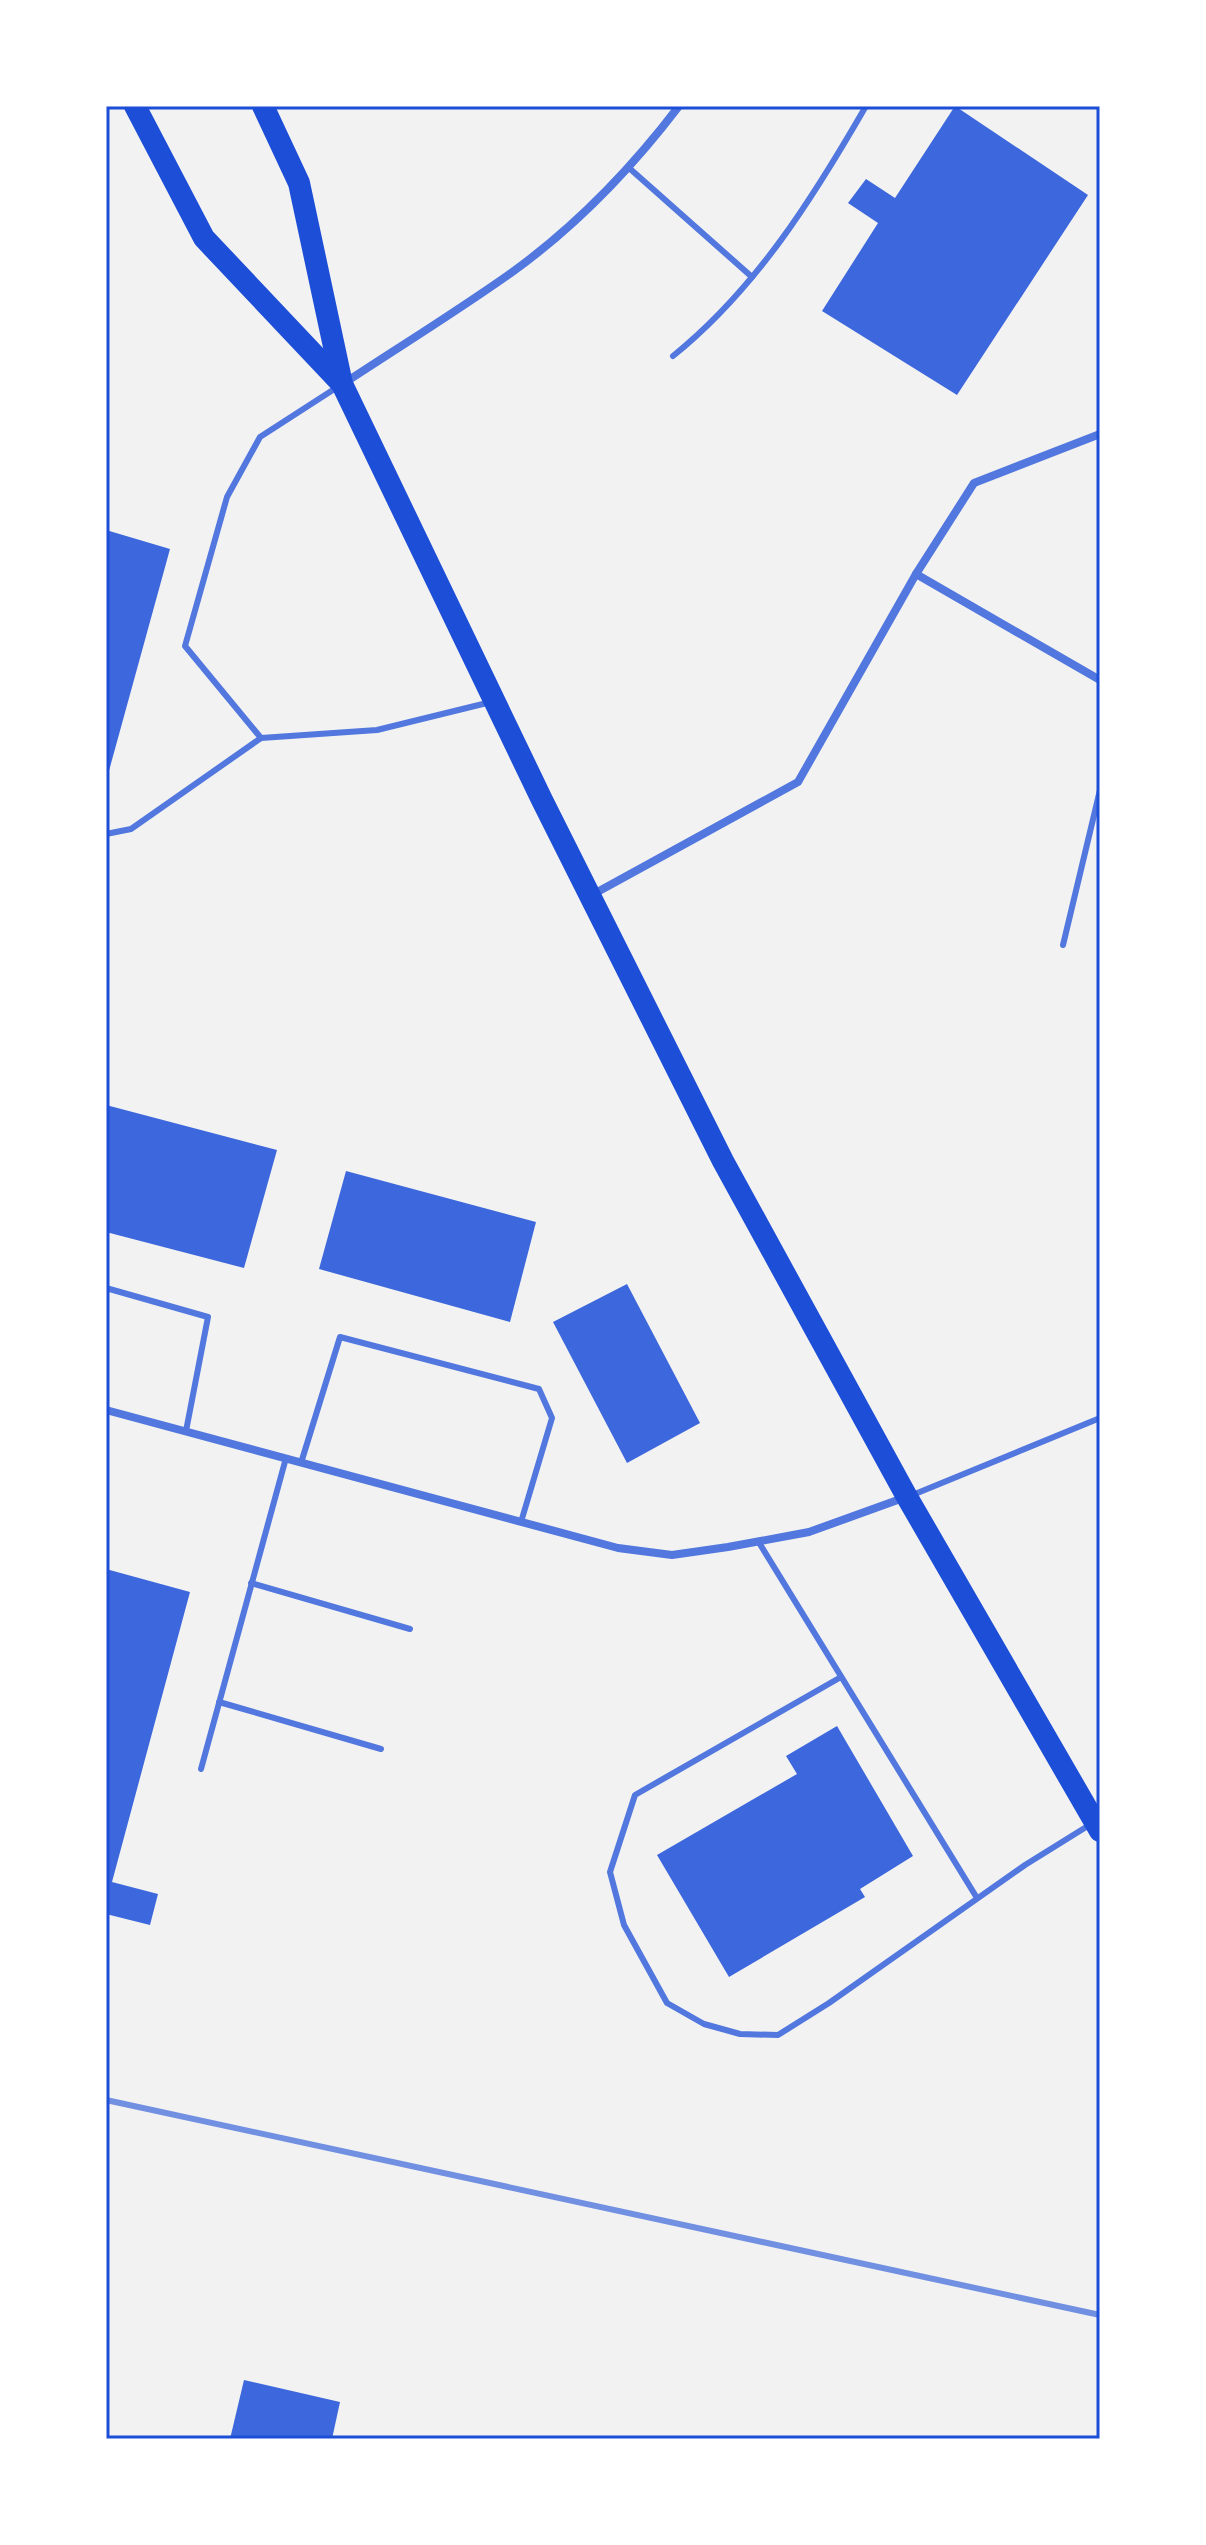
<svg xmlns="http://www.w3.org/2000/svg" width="1206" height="2545" viewBox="0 0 1206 2545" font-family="'Source Serif 4',serif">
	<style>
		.building { fill: #3d67dc }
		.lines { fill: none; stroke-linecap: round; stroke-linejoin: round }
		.service { stroke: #5277de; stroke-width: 6 }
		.minor { stroke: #5277de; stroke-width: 8 }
		.trunk { stroke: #1d4ed8; stroke-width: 22 }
		.rail { stroke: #7290e2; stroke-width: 6 }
		.neatline { fill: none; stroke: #1d4ed8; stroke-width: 3 }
	</style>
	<rect width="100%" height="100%" fill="#f2f2f2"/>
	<!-- building -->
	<g class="building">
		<polygon points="955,106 1088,195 957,395 822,311 878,223 848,203 866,179 895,198"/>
		<polygon points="106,530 170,549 107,778 106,778"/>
		<polygon points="106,1105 277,1150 244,1268 106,1232"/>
		<polygon points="346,1171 536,1222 510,1322 319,1269"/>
		<polygon points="627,1284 700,1423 627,1463 553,1322"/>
		<polygon points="106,1569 190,1592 112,1882 158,1894 150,1925 106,1914"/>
		<polygon points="837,1726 913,1856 860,1889 865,1897 729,1977 657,1855 797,1774 786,1756"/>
		<polygon points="244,2380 340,2402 332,2439 230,2439"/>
	</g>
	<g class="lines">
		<!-- service -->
		<g class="service">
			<polyline points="628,167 752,277"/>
			<path d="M 673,356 C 756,289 813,198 866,106"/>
			<polyline points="261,738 185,646 227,497 260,437 339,386"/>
			<polyline points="106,834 131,829 261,738 377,730 491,702"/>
			<polyline points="1063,945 1100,790"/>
			<polyline points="106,1288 208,1317 186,1431"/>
			<polyline points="301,1463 340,1337 539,1389 552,1418 521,1522"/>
			<polyline points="910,1496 1100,1418"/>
			<polyline points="758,1541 977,1898"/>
			<polyline points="251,1583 410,1629"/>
			<polyline points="841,1677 635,1795 610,1872 624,1925 667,2003 704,2024 740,2034 778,2035 829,2003 1025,1865 1091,1824"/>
			<polyline points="219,1702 381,1749"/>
			<polyline points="201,1769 286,1458"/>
		</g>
		<!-- minor -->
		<g class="minor">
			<path d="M 343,384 C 399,347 456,312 511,273 C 575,227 631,169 679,106"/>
			<polyline points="916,574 1100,680"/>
			<polyline points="590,896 798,782 916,574 974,483 1100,434"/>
			<polyline points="106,1410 618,1548 672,1555 728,1547 809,1532 906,1497"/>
		</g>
		<!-- trunk -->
		<g class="trunk">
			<polyline points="135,106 204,238 340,382"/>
			<polyline points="263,106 299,183 342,384 542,800 723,1161 907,1497 1100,1831"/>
		</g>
		<!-- rail -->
		<polyline class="rail" points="106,2100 1100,2315"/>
	</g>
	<!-- border -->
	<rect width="1206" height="2545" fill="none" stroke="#ffffff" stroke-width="216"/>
	<rect x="108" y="108" width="990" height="2329" class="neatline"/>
</svg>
